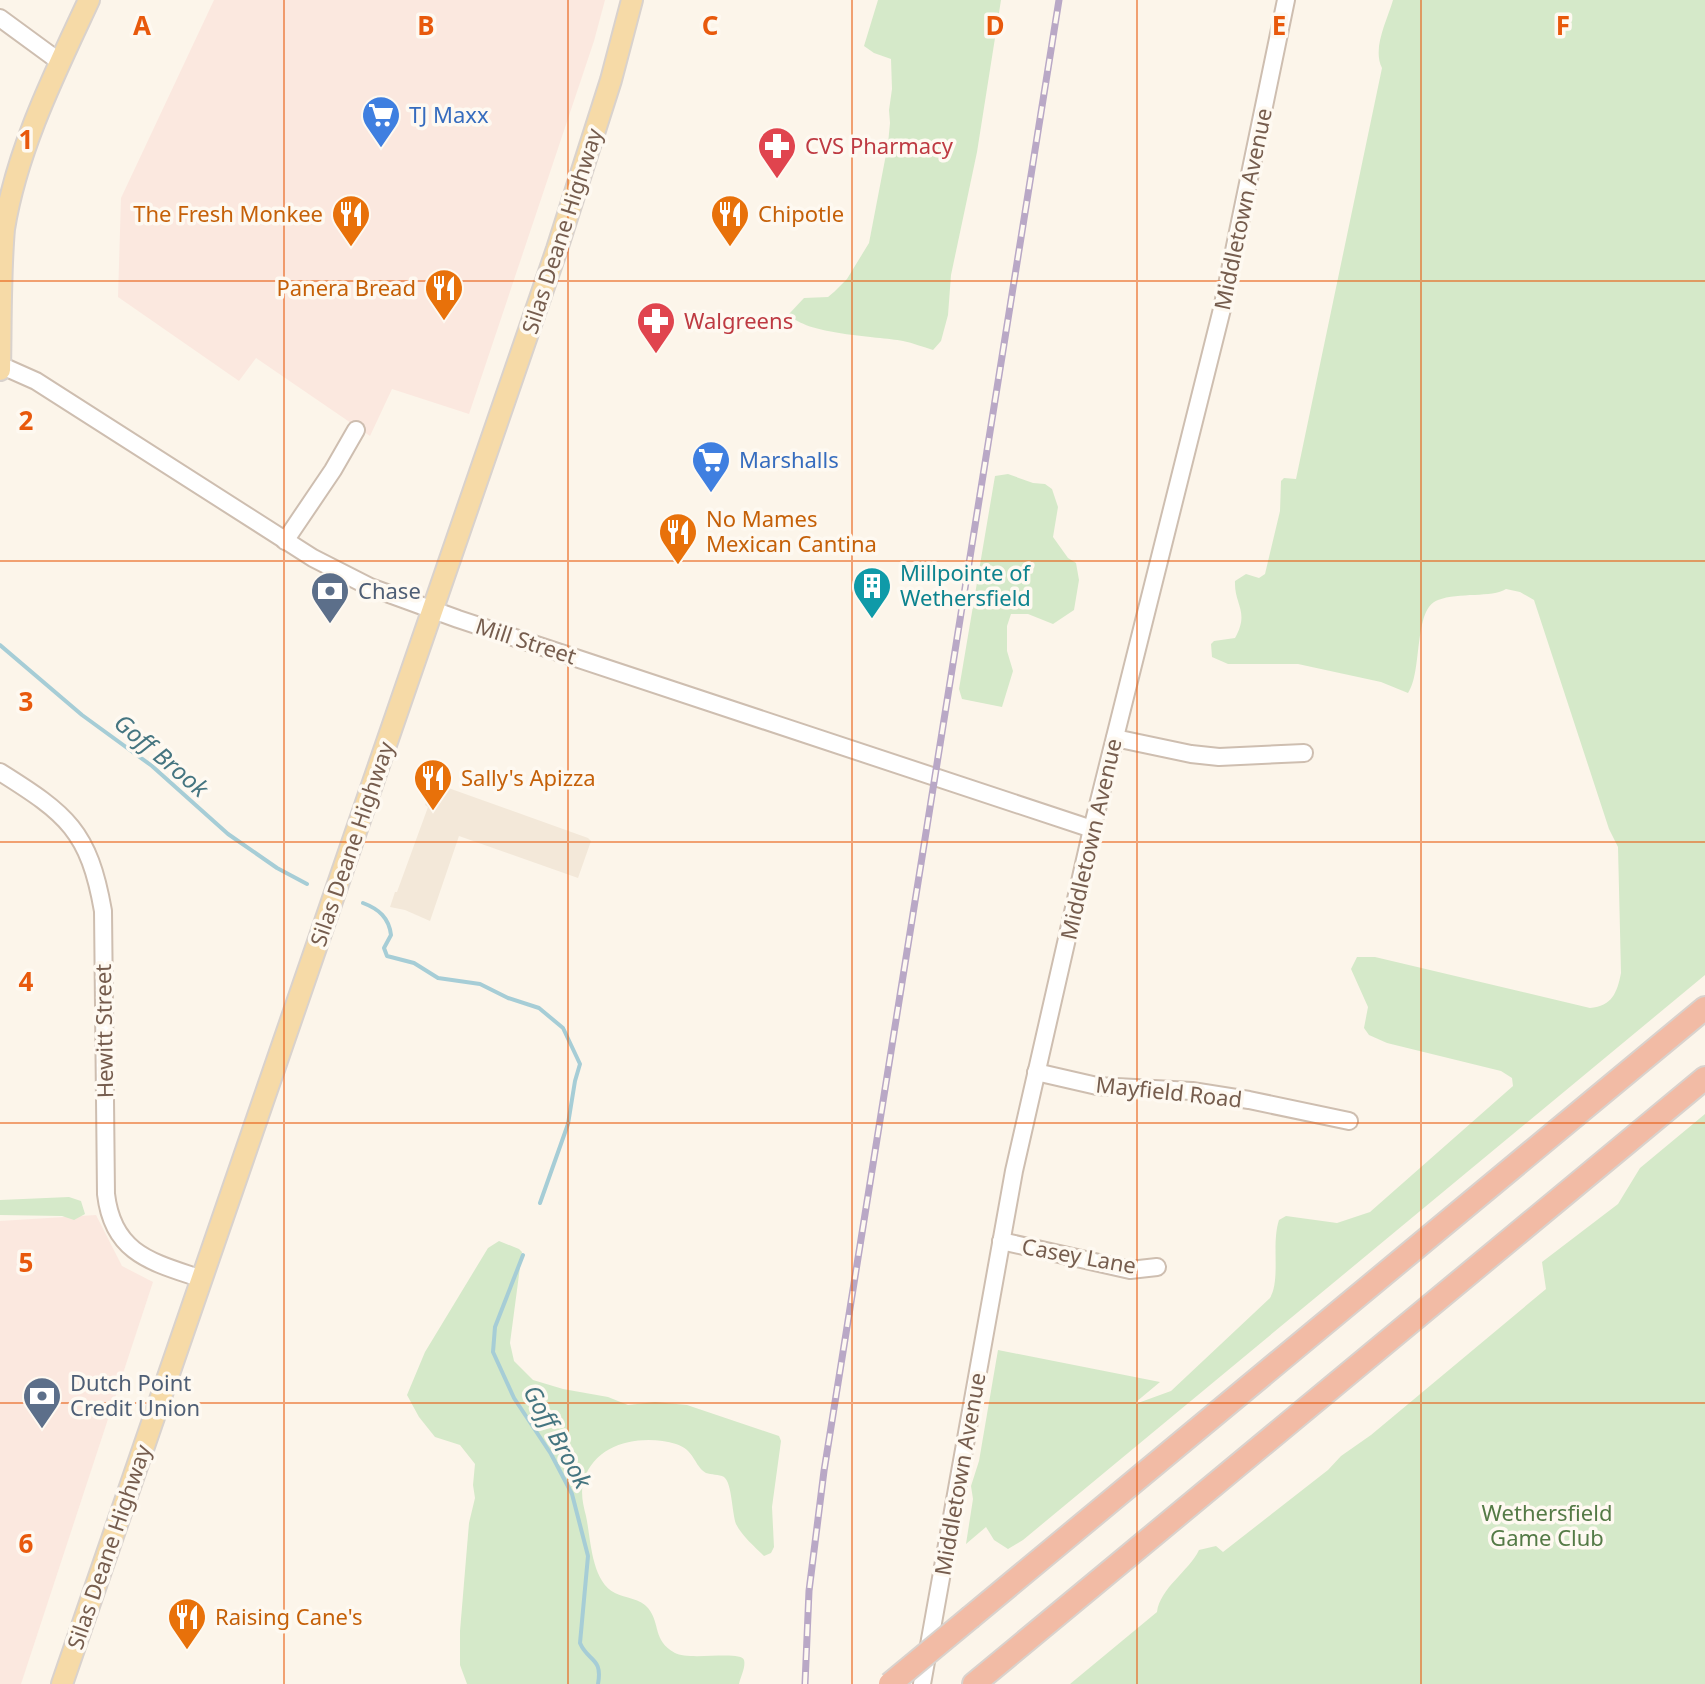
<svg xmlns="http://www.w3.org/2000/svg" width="1705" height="1684" viewBox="0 0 1705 1684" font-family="'Noto Sans',sans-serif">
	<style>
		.residential { fill: #f3e8d9 }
		.commercial { fill: #fbe8df }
		.green { fill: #d5e9c9 }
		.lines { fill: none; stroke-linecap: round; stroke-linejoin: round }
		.stream { stroke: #a6cdd6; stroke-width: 4 }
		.minor-casing { stroke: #cebeb0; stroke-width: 20 }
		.major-casing { stroke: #d9d2cd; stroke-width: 24 }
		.highway-casing { stroke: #d9d2cd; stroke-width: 26 }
		.minor { stroke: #fff; stroke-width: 16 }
		.major { stroke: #f6daa7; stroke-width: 20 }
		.highway { stroke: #f2bba5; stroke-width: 22 }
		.rail-casing { stroke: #b9a8c6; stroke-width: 7 }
		.rail { stroke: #fef9f1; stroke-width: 4; stroke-dasharray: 12; stroke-linecap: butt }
		.highway-bridge-casing { stroke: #d9d2cd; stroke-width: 26; stroke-linecap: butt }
		.highway-bridge { stroke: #f2bba5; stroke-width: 22 }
		.grid { fill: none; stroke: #e8590c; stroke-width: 2; stroke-opacity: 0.55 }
		.labels { text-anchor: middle; stroke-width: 7; stroke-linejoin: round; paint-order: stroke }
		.shop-label { font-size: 22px; fill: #366cbe; stroke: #fef9f1; text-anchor: start }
		.health-label { font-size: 22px; fill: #be3a42; stroke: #fef9f1; text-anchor: start }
		.street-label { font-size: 22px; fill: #765d4e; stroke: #fef9f1 }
		.food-label { font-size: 22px; fill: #c56008; stroke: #fef9f1; text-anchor: start }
		.culture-label { font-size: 22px; fill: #0d838f; stroke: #fef9f1; text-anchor: start }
		.service-label { font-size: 22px; fill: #4e5e75; stroke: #fef9f1; text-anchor: start }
		.park-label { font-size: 22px; fill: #547a46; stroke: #fef9f1 }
		.water-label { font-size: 24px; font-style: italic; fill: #457580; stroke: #fef9f1 }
		.grid-label { font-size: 26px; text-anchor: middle; font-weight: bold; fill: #e8590c; stroke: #fef9f1; stroke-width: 7; stroke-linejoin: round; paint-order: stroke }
	</style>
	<rect width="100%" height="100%" fill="#fcf5ea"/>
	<!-- residential -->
	<polygon class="residential" points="440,785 588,838 591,841 578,878 459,836 430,921 405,910 390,907 395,892 397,892 428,807 425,805 431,790"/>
	<!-- commercial -->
	<g class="commercial">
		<polygon points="214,0 605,0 594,41 469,414 392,389 370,436 256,358 239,381 118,297 121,198"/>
		<polygon points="96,1215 122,1266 153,1282 21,1684 0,1684 0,1221"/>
	</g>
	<!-- green -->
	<g class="green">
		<path d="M 878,0 L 1001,0 L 977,152 L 951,275 L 948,315 L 941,341 L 933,350 C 923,347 913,343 903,341 C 877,336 805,335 789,314 L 804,298 L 828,297 L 834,292 L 847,279 L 869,243 L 888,144 L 890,123 L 889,110 L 892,89 L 891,59 L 874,53 L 864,46 Z"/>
		<path d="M 1393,0 L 1705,0 L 1705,975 L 1023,1540 L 1008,1549 L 994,1540 L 986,1527 L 966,1544 L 973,1499 L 971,1486 L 979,1461 L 998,1350 L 1160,1382 L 1136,1402 L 1138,1403 L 1171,1391 L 1270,1298 C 1281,1279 1271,1244 1279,1220 L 1286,1216 L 1337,1223 L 1370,1212 L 1513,1086 L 1512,1078 L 1501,1071 L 1387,1043 L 1369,1035 L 1364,1028 L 1368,1007 L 1351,969 L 1357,957 L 1375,957 L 1590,1008 C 1612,1006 1617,993 1621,973 L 1618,847 L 1609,829 L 1534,600 L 1520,592 L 1506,589 C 1492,598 1459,592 1438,600 C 1413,608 1423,672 1408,693 L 1381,682 L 1298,664 L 1228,664 L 1212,657 L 1211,644 L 1214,641 L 1235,638 C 1250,611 1234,605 1235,581 L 1246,574 L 1259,578 L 1265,574 L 1280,511 L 1281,481 L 1284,478 L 1296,479 L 1382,68 C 1372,48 1387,21 1393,0 Z"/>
		<polygon points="1008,474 1033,483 1045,484 1052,489 1058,507 1053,537 1068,558 1076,563 1079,580 1074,610 1053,624 1028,614 1011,614 1007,626 1007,651 1013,671 1002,707 962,699 959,689 995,476"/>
		<path d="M 1705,1114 L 1705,1684 L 1070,1684 L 1157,1612 C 1160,1588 1189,1571 1199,1550 L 1216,1546 L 1223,1552 L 1328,1470 L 1341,1456 L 1371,1435 L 1546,1289 L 1542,1262 L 1618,1204 L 1640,1168 Z"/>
		<polygon points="69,1197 81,1201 85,1214 74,1220 62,1216 0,1215 0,1200"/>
		<path d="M 499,1241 L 519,1249 L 522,1252 L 510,1343 L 514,1361 L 533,1380 L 563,1389 L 608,1397 L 628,1405 L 655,1402 L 687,1405 L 779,1436 L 781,1441 L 772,1507 L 774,1547 L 771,1553 L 764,1556 C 755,1547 742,1536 736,1524 C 732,1513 732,1483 724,1477 C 719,1474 711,1475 706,1473 C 694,1466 695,1450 676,1444 C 644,1434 596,1441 584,1480 C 580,1492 583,1504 586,1516 C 591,1539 591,1581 615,1593 C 625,1598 641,1599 648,1608 C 661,1624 652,1640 675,1653 C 689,1661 741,1650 744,1660 C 746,1667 740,1678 739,1684 L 467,1684 L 460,1665 L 460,1631 L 469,1523 L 475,1498 L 473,1485 L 475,1464 L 460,1445 L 435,1437 L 419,1417 L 407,1395 L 425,1352 L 488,1248 Z"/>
	</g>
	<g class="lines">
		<!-- stream -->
		<g class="stream">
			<polyline points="0,645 82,715 152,766 228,834 277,868 307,884"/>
			<path d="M 363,903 C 379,909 389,918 391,935 L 384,948 L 387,956 L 414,963 L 438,978 L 480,984 L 508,998 L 539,1008 L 563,1028 L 580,1064 L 575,1081 L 568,1124 L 540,1203"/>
			<path d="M 523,1255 L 495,1327 L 493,1352 L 514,1398 L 551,1454 L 572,1494 L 588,1556 L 580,1643 C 588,1662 603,1657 598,1684"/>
		</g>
		<defs>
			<g id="minor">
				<polyline points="0,18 60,62"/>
				<polyline points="0,365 36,381 313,558 370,587 458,619 1092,829"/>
				<polyline points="285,541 333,470 356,430"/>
				<polyline points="1115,738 1191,754 1219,757 1304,753"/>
				<path d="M 0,772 C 67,814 89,831 103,911 L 106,1194 C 113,1254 152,1262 202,1279"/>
				<polyline points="1036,1072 1097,1086 1192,1091 1249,1100 1349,1121"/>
				<polyline points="1001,1241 1130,1270 1157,1267"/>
				<polyline points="922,1684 1014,1171 1092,829 1222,309 1286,0"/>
			</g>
			<g id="major">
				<path d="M 0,370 C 1,324 0,275 4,229 C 17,149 55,73 89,0"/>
				<polyline points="62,1684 557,249 611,80 632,0"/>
			</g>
			<g id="highway">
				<polyline points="971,1617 1705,1008"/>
				<polyline points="974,1684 1705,1078"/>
			</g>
		</defs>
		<!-- minor casing -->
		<use href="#minor" class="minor-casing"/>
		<!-- major casing -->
		<use href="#major" class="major-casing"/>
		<!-- highway casing -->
		<use href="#highway" class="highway-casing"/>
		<!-- minor -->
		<use href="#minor" class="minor"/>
		<!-- major -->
		<use href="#major" class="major"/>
		<!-- highway -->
		<use href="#highway" class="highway"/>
		<defs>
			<polyline id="rail" points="805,1684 809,1591 824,1471 1059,0"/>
		</defs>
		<!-- rail casing -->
		<use href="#rail" class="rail-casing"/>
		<!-- rail -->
		<use href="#rail" class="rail"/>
		<defs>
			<polyline id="highway-bridge" points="890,1684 971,1617"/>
		</defs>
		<!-- highway-bridge casing -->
		<use href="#highway-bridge" class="highway-bridge-casing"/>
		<!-- highway-bridge -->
		<use href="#highway-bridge" class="highway-bridge"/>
	</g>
	<!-- grid -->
	<path class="grid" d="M 284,0 L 284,1684M 568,0 L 568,1684M 852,0 L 852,1684M 1137,0 L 1137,1684M 1421,0 L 1421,1684M 0,281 L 1705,281M 0,561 L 1705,561M 0,842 L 1705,842M 0,1123 L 1705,1123M 0,1403 L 1705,1403"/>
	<!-- icons -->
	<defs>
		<symbol id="supermarket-pin" viewBox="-11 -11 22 30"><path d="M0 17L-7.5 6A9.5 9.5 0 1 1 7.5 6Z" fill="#3f7fe0" stroke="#fef9f1"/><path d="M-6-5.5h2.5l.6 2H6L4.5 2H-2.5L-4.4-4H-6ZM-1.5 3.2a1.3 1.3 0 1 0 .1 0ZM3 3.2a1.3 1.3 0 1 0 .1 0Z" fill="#fff"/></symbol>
		<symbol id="pharmacy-pin" viewBox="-11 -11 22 30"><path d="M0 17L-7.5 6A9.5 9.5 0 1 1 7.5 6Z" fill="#e0444e" stroke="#fef9f1"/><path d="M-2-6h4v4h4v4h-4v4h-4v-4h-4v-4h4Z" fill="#fff"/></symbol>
		<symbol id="restaurant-pin" viewBox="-11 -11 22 30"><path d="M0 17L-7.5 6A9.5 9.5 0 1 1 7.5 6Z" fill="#e8710a" stroke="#fef9f1"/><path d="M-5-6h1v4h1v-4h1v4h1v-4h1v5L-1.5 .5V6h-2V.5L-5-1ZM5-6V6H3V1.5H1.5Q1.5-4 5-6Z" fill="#fff"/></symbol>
		<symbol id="building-pin" viewBox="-11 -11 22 30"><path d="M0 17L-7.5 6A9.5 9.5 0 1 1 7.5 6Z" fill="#0f9aa8" stroke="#fef9f1"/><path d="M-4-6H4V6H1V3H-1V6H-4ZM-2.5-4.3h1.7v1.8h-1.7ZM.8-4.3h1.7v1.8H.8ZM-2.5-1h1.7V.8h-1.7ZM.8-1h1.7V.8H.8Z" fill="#fff"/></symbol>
		<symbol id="bank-pin" viewBox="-11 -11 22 30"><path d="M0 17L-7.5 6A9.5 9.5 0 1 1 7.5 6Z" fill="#5c6f8a" stroke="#fef9f1"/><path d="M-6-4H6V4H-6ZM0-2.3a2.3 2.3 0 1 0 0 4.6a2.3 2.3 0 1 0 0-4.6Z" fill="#fff"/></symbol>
	</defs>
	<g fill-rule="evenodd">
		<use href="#supermarket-pin" x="359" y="93" width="44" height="60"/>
		<use href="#pharmacy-pin" x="755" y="124" width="44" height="60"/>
		<use href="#restaurant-pin" x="329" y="192" width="44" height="60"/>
		<use href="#restaurant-pin" x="708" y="192" width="44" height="60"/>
		<use href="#restaurant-pin" x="422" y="266" width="44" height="60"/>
		<use href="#pharmacy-pin" x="634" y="299" width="44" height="60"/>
		<use href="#supermarket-pin" x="689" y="438" width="44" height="60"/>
		<use href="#restaurant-pin" x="656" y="510" width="44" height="60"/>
		<use href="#building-pin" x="850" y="564" width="44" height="60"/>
		<use href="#bank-pin" x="308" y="569" width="44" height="60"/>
		<use href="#restaurant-pin" x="411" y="756" width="44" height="60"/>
		<use href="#bank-pin" x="20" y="1374" width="44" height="60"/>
		<use href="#restaurant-pin" x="165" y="1595" width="44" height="60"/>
	</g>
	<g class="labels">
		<!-- shop labels -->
		<g class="shop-label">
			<text x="409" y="123">TJ Maxx</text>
			<text x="739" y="468">Marshalls</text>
		</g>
		<!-- health labels -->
		<g class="health-label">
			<text x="805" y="154">CVS Pharmacy</text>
			<text x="684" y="329">Walgreens</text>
		</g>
		<!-- street labels -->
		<g class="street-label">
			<text transform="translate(1243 209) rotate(-78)" y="8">Middletown Avenue</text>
			<text transform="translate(562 231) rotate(-72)" y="8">Silas Deane Highway</text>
			<text transform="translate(526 641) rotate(18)" y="8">Mill Street</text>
			<text transform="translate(1091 839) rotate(-77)" y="8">Middletown Avenue</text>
			<text transform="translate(352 844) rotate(-71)" y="8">Silas Deane Highway</text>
			<text transform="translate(104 1031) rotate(-91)" y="8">Hewitt Street</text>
			<text transform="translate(1169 1092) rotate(6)" y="8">Mayfield Road</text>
			<text transform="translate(1079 1256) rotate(10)" y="8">Casey Lane</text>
			<text transform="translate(960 1474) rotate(-80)" y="8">Middletown Avenue</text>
			<text transform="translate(109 1547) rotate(-71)" y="8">Silas Deane Highway</text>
		</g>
		<!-- food labels -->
		<g class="food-label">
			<text x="323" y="222" text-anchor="end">The Fresh Monkee</text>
			<text x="758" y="222">Chipotle</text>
			<text x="416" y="296" text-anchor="end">Panera Bread</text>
			<text x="706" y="527">No Mames<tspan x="706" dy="25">Mexican Cantina</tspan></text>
			<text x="461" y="786">Sally's Apizza</text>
			<text x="215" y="1625">Raising Cane's</text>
		</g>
		<!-- culture labels -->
		<g class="culture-label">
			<text x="900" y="581">Millpointe of<tspan x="900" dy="25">Wethersfield</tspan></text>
		</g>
		<!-- service labels -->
		<g class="service-label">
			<text x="358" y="599">Chase</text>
			<text x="70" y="1391">Dutch Point<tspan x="70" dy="25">Credit Union</tspan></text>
		</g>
		<!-- park labels -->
		<g class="park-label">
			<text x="1547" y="1521">Wethersfield<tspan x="1547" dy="25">Game Club</tspan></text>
		</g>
		<!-- water labels -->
		<g class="water-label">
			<text transform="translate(161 756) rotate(40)" y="8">Goff Brook</text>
			<text transform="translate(557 1437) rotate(61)" y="8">Goff Brook</text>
		</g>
	</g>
	<g class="grid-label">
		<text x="142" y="35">A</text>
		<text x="426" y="35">B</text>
		<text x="710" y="35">C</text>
		<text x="995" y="35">D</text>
		<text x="1279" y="35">E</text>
		<text x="1563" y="35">F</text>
		<text x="26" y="149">1</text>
		<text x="26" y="430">2</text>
		<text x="26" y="711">3</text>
		<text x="26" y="991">4</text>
		<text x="26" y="1272">5</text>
		<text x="26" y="1553">6</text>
	</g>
</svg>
